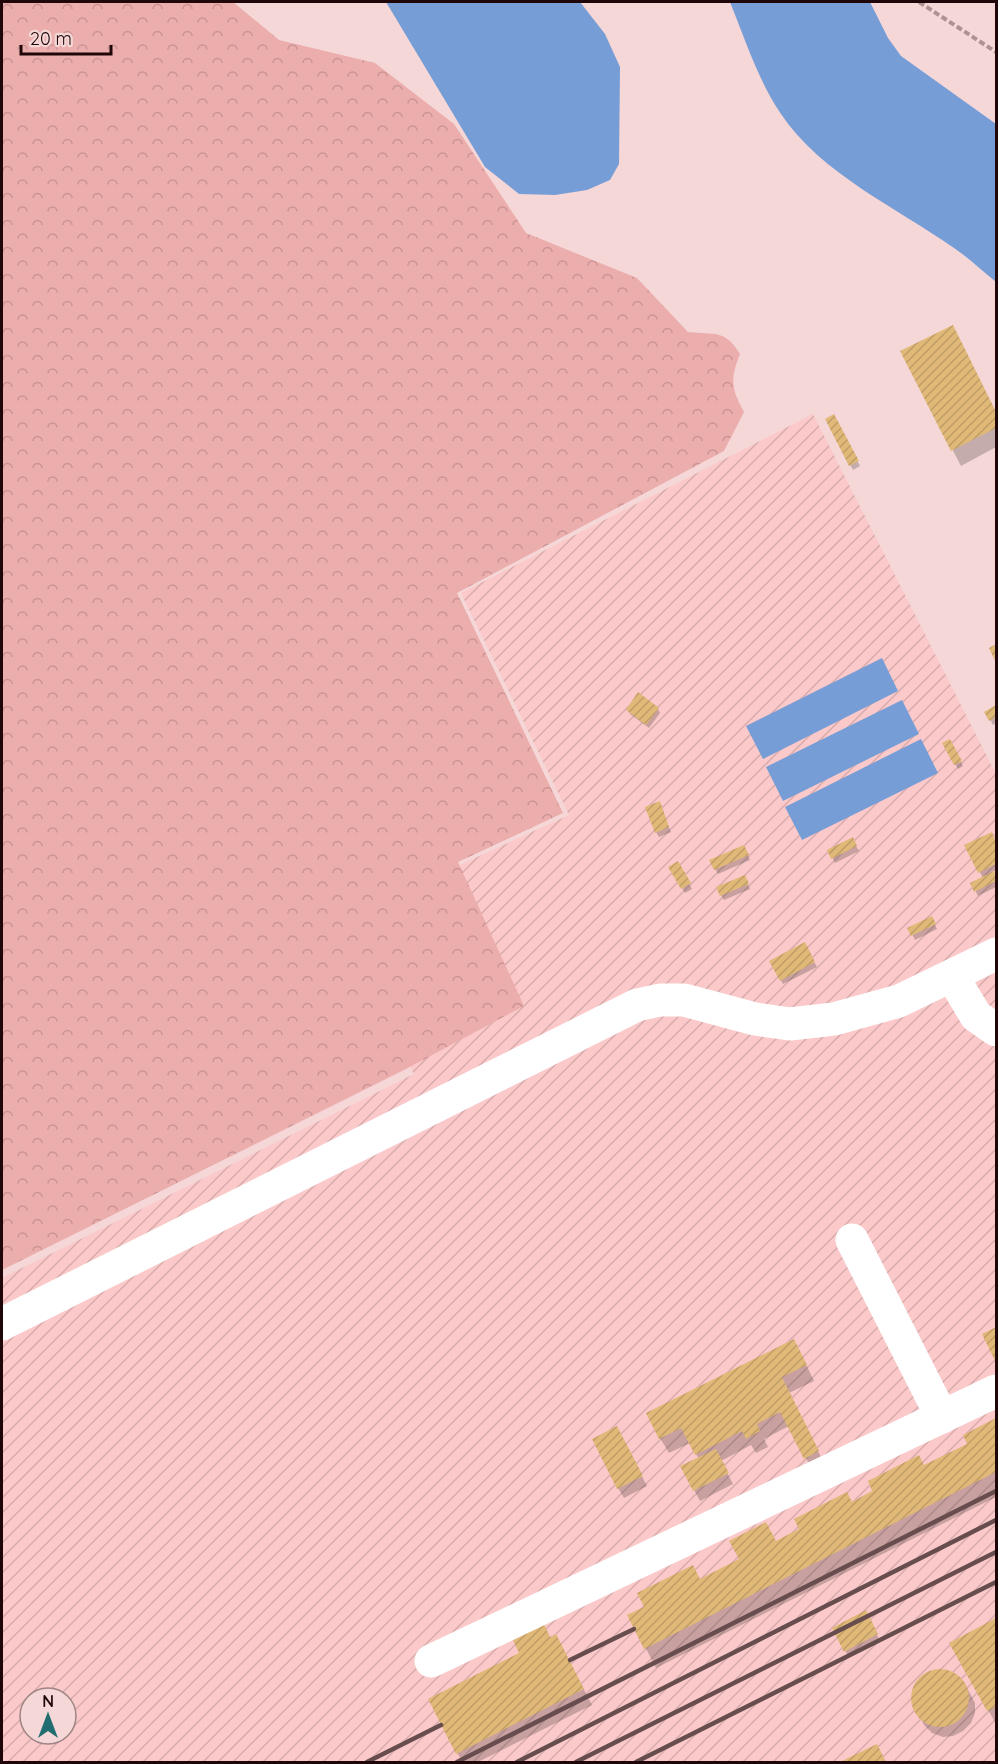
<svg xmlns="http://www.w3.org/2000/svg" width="998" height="1764" viewBox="0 0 998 1764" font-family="Quicksand,sans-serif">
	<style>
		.industrial { fill: url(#industrial-furrows); fill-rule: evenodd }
		.forest { fill: url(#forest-crowns) }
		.water { fill: #779dd6 }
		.shadow { fill: #0003 }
		.building { fill: url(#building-hatch) }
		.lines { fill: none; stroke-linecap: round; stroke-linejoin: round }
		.path { stroke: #ae9293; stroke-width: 4; stroke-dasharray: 6 3; stroke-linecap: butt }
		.minor { stroke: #fff; stroke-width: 33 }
		.rail { stroke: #674d4e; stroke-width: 4.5 }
	</style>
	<defs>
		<pattern id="industrial-furrows" width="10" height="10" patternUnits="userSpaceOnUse" patternTransform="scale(1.5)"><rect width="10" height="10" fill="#fbc9c9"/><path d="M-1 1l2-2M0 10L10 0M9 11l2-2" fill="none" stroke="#d7abab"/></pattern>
		<pattern id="forest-crowns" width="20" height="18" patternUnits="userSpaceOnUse" patternTransform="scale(1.5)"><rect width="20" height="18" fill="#ecadad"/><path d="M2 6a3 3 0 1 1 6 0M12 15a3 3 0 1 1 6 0" fill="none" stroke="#ca9394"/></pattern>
		<pattern id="building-hatch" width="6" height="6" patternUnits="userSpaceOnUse" patternTransform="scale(1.5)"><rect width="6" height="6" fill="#e0b877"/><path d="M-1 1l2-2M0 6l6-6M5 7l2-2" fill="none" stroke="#c09d66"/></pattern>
	</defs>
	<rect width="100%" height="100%" fill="#f5d7d7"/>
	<!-- industrial -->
	<path class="industrial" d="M 813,414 L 996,774 L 996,1762 L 2,1762 L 2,1278 L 414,1074 L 337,921 L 569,815 L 461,593 ZM 30,1698 L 66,1698 L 66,1734 L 30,1734 Z"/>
	<!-- forest -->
	<path class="forest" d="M 2,2 L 233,2 L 279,40 L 375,63 L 454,124 L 526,233 L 637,278 L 688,332 C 715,335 725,329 740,354 C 730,379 731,388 744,412 L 724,451 L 457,593 L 563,813 L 458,862 L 524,1006 L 404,1070 L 2,1270 Z"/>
	<!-- water -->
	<g class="water">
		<polygon points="386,2 580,2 605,34 620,67 619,164 610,180 587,190 555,195 519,194 485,167"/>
		<path d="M 730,2 L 870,2 L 888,38 L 901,56 L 996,124 L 996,282 C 982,271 969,258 954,248 C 897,208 820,173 781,114 C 758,80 745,39 730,2 Z"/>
		<polygon points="882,658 898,691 763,759 746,726"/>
		<polygon points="902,700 919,734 783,801 766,767"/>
		<polygon points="921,739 938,773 802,840 785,807"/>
	</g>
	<!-- shadow -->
	<g class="shadow">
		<polygon points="961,342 996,413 996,447 961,466 902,352"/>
		<polygon points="834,416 860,466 853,470 827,420"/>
		<polygon points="996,707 996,723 993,725 986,712"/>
		<polygon points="658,709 660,713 649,728 630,714 628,710"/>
		<polygon points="950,741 963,766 958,769 944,744"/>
		<polygon points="661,808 671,832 659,837 656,832"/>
		<polygon points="991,834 996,844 996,870 992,872 996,880 996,887 978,896 972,884 983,878 966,846"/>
		<polygon points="852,839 859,851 835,863 829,851"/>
		<polygon points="746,851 750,860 718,874 711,861"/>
		<polygon points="677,863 692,889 685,893 670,867"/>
		<polygon points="747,882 750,889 724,900 721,895"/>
		<polygon points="931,917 937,929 915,940 909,928"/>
		<polygon points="804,944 817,967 783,984 771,962"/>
		<polygon points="802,1356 814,1381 789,1393 826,1467 814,1473 789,1426 764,1439 768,1447 756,1453 751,1445 721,1461 733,1484 700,1501 682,1467 699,1459 690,1443 669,1453 660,1438"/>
		<polygon points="996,1419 996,1497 656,1668 629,1616 970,1444 965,1435"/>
		<polygon points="622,1438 647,1486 624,1498 618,1488"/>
		<polygon points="865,1612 879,1639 848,1656 834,1628"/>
		<polygon points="996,1620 996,1724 951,1643"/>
		<polygon points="551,1638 564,1651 592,1705 478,1762 463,1762 457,1753"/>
		<polygon points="934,1670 946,1670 957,1675 964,1682 975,1703 975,1713 971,1723 963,1731 953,1736 943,1737 932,1733 924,1725 913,1704 912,1693 916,1683 924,1675"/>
		<polygon points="876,1746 885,1762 843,1762"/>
	</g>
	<!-- building -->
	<g class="building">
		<polygon points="953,325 996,412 996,428 951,451 900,351"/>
		<polygon points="834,414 859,461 849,466 825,419"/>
		<polygon points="996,644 996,663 989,648"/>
		<polygon points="638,692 659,708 646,725 626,710"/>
		<polygon points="996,705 996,717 989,721 984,712"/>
		<polygon points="950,739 962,761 954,765 942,743"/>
		<polygon points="660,801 669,827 655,833 645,807"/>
		<polygon points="992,832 996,842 996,864 978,873 964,845"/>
		<polygon points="853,837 857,846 831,859 827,850"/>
		<polygon points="744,845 749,855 714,870 709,860"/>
		<polygon points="678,861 691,883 681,889 668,867"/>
		<polygon points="994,871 996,881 974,892 970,883"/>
		<polygon points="745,875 749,884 720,896 716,887"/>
		<polygon points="932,916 936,924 911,936 907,928"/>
		<polygon points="805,942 815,962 780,981 769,961"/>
		<polygon points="996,1327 996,1363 982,1334"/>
		<polygon points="794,1339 807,1365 782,1377 819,1451 804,1459 780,1412 757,1424 760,1431 746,1439 742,1431 695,1455 681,1428 659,1439 646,1413"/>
		<polygon points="996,1418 996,1472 644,1649 627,1615 644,1607 637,1593 693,1565 700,1579 739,1559 729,1541 766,1522 776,1541 799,1529 794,1519 847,1492 852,1502 872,1491 868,1481 919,1455 924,1465 967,1444 963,1435"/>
		<polygon points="617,1426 643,1476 617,1489 592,1439"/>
		<polygon points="716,1449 729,1473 693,1491 680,1466"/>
		<polygon points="866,1610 878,1634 844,1652 832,1628"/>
		<polygon points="996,1618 996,1707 987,1711 949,1643"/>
		<polygon points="542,1620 550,1637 556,1634 584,1689 456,1754 428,1699 519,1653 511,1636"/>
		<circle cx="940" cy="1698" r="29"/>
		<polygon points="877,1744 886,1762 840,1762"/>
	</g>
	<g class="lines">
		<!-- path -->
		<polyline class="path" points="919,2 996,52"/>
		<!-- minor -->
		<g class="minor">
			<polyline points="952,976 976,1016 996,1030"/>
			<polyline points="852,1240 942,1417"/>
			<polyline points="2,1324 637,1005 660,1000 684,1000 755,1019 790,1024 834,1019 899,1001 996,954"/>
			<polyline points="431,1661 996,1391"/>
		</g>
		<!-- rail -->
		<g class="rail">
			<polyline points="570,1660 634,1629"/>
			<polyline points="367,1762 441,1725"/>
			<polyline points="457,1762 996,1491"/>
			<polyline points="517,1762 996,1520"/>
			<polyline points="576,1762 996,1552"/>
			<polyline points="636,1762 996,1582"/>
		</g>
	</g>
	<!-- border -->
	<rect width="998" height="1764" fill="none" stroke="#1f0709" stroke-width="6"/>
	<!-- north arrow -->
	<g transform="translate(48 1716)"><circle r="28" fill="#f5d7d7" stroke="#9f8485" stroke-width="1.5"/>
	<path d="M0-4.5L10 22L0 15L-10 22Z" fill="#216d70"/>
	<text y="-9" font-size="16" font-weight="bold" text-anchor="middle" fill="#1f0709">N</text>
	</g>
	<!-- scale -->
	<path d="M21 45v9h90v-9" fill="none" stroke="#1f0709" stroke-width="3"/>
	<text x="30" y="45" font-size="18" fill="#1f0709" stroke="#f5d7d7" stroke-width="4.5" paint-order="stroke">20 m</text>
</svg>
